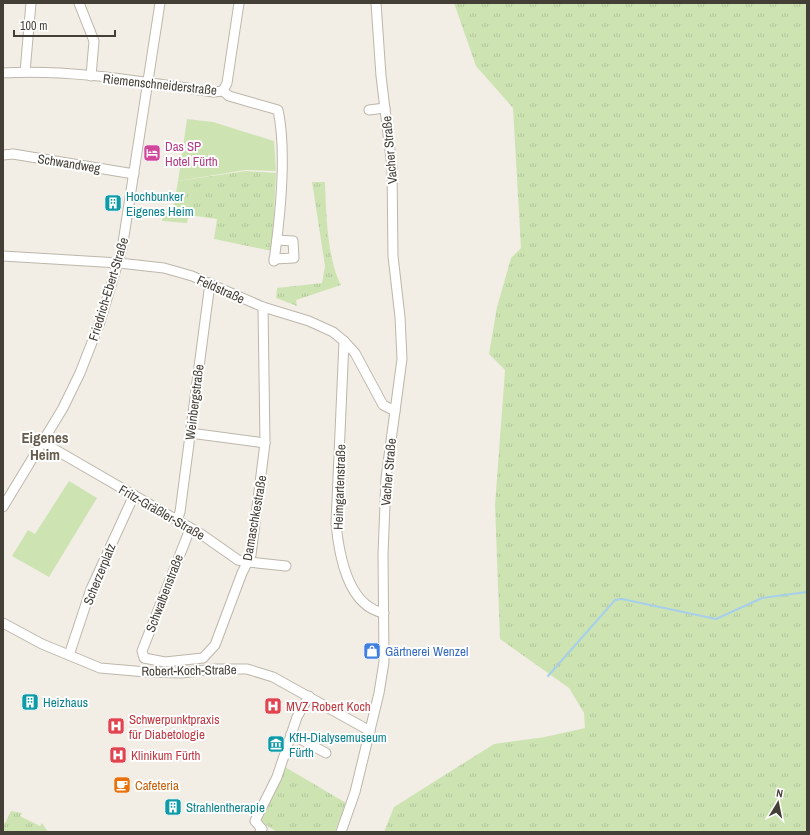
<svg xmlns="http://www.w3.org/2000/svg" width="810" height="835" viewBox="0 0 810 835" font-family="'Archivo Narrow',sans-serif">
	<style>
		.grass { fill: url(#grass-tufts) }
		.garden { fill: #cde4b2 }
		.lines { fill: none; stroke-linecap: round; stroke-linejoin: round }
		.stream { stroke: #a7cfeb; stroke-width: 2 }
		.minor-casing { stroke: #bdb6aa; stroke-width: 11 }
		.minor { stroke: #fff; stroke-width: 9 }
		.labels { text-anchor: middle; stroke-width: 4; stroke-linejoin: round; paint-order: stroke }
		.street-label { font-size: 13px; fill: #443f36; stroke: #fff }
		.hotel-label { font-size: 13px; fill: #b23c85; stroke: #fff; text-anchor: start }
		.culture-label { font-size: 13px; fill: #0d838f; stroke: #fff; text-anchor: start }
		.shop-label { font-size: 13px; fill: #366cbe; stroke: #fff; text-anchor: start }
		.health-label { font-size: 13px; fill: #be3a42; stroke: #fff; text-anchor: start }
		.food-label { font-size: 13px; fill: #c56008; stroke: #fff; text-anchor: start }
		.quarter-label { font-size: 15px; font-weight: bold; fill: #665c4e; stroke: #fff }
	</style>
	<defs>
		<pattern id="grass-tufts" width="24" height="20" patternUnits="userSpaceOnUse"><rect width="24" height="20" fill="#cde4b2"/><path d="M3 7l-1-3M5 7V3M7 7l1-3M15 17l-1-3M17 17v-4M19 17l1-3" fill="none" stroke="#b1c59a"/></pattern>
	</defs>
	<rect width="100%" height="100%" fill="#f2eee6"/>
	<!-- grass -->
	<g class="grass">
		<polygon points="454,3 807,3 807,832 384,832 394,807 494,744 545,737 585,728 584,713 569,688 500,639 495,505 505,370 489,354 497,307 511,258 521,248 513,108 476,66"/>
		<polygon points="246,171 276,173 272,251 214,239 217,219 189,215 187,223 162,221 164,209 173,210 178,181"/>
		<path d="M 312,182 L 325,182 C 326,211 327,259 341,285 L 296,300 L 297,306 L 276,298 L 277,288 L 322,283 L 325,266 Z"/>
		<polygon points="285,767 346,803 335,832 277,832 261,822"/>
		<polygon points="11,811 22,813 20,816 40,826 42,823 48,832 3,832 3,827"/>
	</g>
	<!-- garden -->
	<g class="garden">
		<polygon points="187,119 213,122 274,141 276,171 245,170 178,181"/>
		<polygon points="69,481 97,498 49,577 12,556 28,530 35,534"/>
	</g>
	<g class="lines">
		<!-- stream -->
		<polyline class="stream" points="548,676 615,600 622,599 716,619 762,598 807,592"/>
		<defs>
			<g id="minor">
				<polyline points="79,3 94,41 91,76"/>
				<polyline points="25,72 31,3"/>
				<path d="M 3,73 C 73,69 144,82 214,92 L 223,91 L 229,96 L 278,110 C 287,152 280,218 274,261"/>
				<polyline points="223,91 227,83 239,3"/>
				<polyline points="369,110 385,108"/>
				<polyline points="3,155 13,154 134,174"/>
				<polyline points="3,256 119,263 164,268 192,276 263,307 309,321 333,332 344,341 355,353 383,405 395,411"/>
				<polyline points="274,259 294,258 293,241 277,240"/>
				<path d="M 344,341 L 336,524 C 339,554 347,606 384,613"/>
				<polyline points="190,433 265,443"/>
				<polyline points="42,442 201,534 238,560 248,562 286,566"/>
				<polyline points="3,507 63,408 80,373 100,322 122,249 160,3"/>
				<polyline points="177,520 180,512 210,283"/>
				<polyline points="190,529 142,651 144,658 165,662 203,658 215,645 242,573 251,555 265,443 263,307"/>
				<polyline points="3,623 42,644 100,668 146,672 182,673 215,669 247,669 273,677 370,731"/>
				<polyline points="69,655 91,589 134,495"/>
				<polyline points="291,734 326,753"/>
				<polyline points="260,832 262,829 255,821 277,777 297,717 309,696"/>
				<polyline points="341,832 355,792 379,693 384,662 383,555 386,478 402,359 400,317 393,256 392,167 381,76 376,3"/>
			</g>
		</defs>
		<!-- minor casing -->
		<use href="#minor" class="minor-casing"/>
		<!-- minor -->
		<use href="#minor" class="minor"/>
	</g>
	<!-- icons -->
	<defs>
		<symbol id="hotel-square" viewBox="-11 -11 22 22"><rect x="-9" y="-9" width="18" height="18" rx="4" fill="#d1479c" stroke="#fff"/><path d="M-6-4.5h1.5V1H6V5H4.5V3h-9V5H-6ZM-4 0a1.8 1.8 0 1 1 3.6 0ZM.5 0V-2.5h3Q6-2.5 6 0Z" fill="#fff"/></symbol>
		<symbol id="building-square" viewBox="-11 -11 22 22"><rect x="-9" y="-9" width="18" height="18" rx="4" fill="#0f9aa8" stroke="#fff"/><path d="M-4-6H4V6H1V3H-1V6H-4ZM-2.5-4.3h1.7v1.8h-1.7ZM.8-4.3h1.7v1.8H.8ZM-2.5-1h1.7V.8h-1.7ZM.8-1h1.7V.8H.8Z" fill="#fff"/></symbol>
		<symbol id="shop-square" viewBox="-11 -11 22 22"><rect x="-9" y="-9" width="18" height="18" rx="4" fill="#3f7fe0" stroke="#fff"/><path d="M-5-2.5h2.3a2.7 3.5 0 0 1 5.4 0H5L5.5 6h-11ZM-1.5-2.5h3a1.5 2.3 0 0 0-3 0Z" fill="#fff"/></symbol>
		<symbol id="hospital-square" viewBox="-11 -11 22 22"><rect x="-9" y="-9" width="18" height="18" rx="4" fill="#e0444e" stroke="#fff"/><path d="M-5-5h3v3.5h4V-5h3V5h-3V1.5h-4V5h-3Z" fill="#fff"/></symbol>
		<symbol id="museum-square" viewBox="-11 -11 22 22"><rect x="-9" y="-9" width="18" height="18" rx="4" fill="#0f9aa8" stroke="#fff"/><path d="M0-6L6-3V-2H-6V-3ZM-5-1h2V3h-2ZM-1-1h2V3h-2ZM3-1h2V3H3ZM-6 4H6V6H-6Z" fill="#fff"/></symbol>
		<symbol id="cafe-square" viewBox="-11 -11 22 22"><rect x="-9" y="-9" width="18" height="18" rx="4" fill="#e8710a" stroke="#fff"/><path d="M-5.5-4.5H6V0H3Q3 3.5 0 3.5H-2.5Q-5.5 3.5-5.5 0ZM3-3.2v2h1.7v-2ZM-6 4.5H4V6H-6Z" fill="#fff"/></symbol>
	</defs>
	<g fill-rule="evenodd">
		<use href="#hotel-square" x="142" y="143" width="20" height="20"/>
		<use href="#building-square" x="103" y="193" width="20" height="20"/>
		<use href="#shop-square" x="362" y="641" width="20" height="20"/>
		<use href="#building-square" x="20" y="692" width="20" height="20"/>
		<use href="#hospital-square" x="263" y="696" width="20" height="20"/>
		<use href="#hospital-square" x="106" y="716" width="20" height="20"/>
		<use href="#museum-square" x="266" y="734" width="20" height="20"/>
		<use href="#hospital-square" x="108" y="745" width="20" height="20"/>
		<use href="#cafe-square" x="112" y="775" width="20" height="20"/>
		<use href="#building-square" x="163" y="797" width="20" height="20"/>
	</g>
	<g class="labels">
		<!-- street labels -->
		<g class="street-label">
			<text transform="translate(160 84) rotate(6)" y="5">Riemenschneiderstraße</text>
			<text transform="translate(389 150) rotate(-95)" y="5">Vacher Straße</text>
			<text transform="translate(69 163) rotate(9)" y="5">Schwandweg</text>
			<text transform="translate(108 289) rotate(-73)" y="5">Friedrich-Ebert-Straße</text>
			<text transform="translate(221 289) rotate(24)" y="5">Feldstraße</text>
			<text transform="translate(194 402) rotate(-83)" y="5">Weinbergstraße</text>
			<text transform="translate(388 472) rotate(-85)" y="5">Vacher Straße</text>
			<text transform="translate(339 487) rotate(-88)" y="5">Heimgartenstraße</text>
			<text transform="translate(162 512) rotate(30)" y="5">Fritz-Gräßler-Straße</text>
			<text transform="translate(254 518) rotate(-80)" y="5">Damaschkestraße</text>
			<text transform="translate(99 574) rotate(-68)" y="5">Scherzerplatz</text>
			<text transform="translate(164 593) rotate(-69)" y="5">Schwalbenstraße</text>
			<text transform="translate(189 670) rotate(-1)" y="5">Robert-Koch-Straße</text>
		</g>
		<!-- hotel labels -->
		<g class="hotel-label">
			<text x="165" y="151">Das SP<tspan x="165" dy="15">Hotel Fürth</tspan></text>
		</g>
		<!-- culture labels -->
		<g class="culture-label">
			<text x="126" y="201">Hochbunker<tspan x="126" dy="15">Eigenes Heim</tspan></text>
			<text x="43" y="707">Heizhaus</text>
			<text x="289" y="742">KfH-Dialysemuseum<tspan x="289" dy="15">Fürth</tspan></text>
			<text x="186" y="812">Strahlentherapie</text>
		</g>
		<!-- shop labels -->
		<g class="shop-label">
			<text x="385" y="656">Gärtnerei Wenzel</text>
		</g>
		<!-- health labels -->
		<g class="health-label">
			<text x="286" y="711">MVZ Robert Koch</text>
			<text x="129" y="724">Schwerpunktpraxis<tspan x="129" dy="15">für Diabetologie</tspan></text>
			<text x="131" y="760">Klinikum Fürth</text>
		</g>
		<!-- food labels -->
		<g class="food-label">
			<text x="135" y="790">Cafeteria</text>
		</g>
		<!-- quarter labels -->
		<g class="quarter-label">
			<text x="45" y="443">Eigenes<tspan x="45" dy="17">Heim</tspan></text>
		</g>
	</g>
	<!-- border -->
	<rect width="810" height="835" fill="none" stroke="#443f36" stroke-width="8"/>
	<!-- north arrow -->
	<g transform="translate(778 803) rotate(10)" stroke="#ffffff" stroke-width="3" paint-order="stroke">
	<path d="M0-3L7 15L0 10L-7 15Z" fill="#443f36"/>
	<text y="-6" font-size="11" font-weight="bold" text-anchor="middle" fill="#443f36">N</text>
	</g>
	<!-- scale -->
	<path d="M14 30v6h101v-6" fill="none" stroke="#443f36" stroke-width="2"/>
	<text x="20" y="30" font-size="12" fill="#443f36" stroke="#ffffff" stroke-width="3" paint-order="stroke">100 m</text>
</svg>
